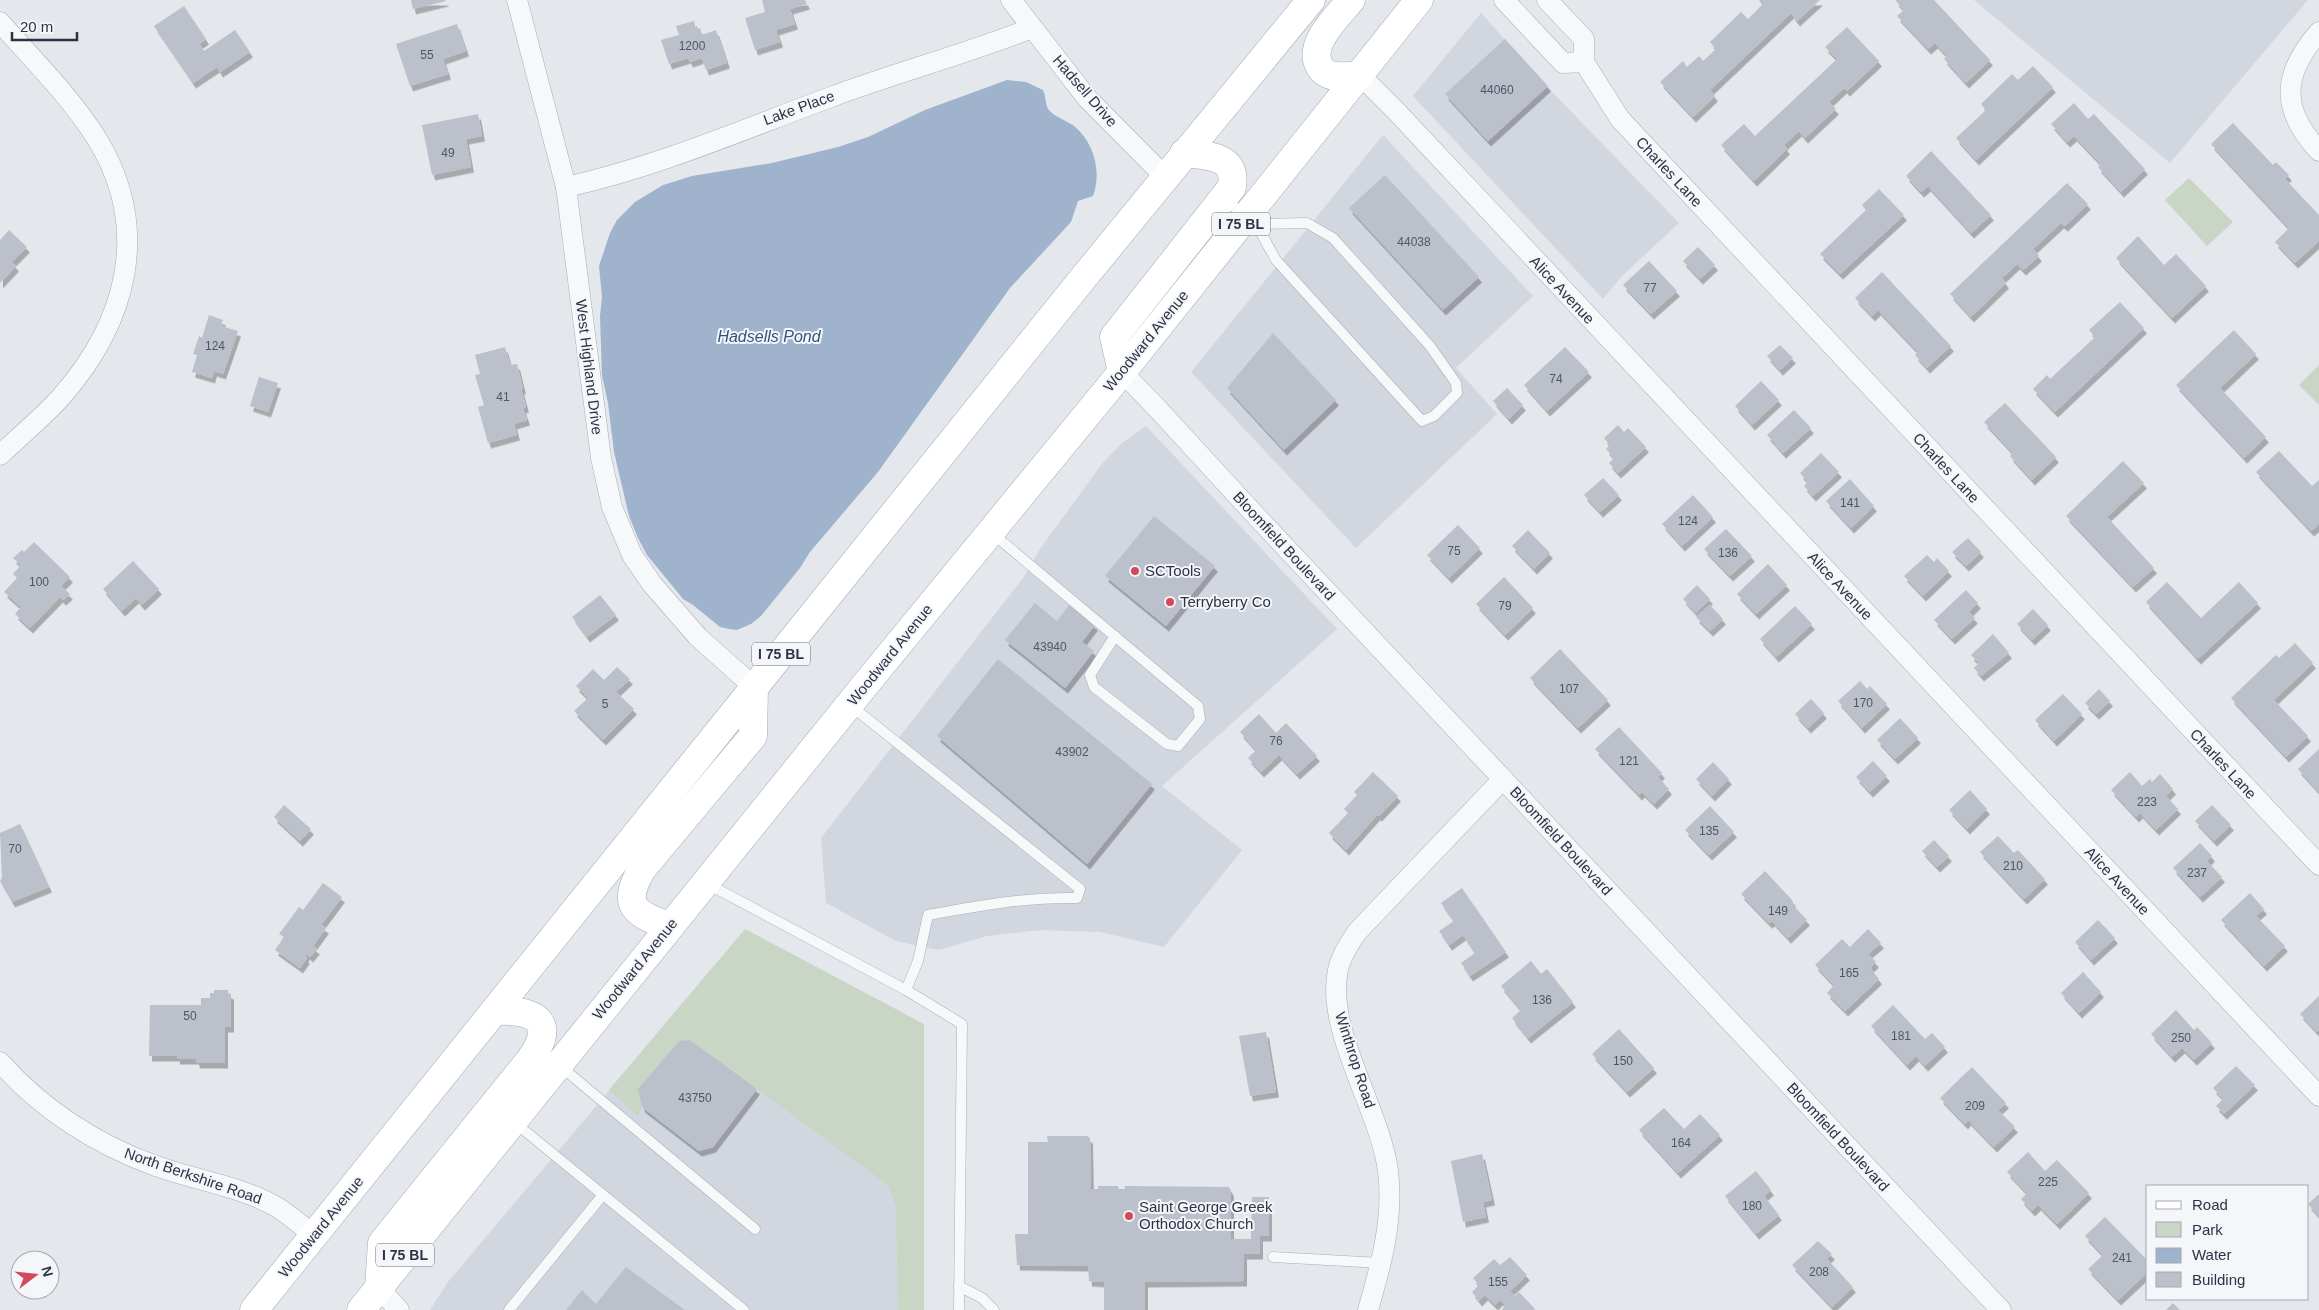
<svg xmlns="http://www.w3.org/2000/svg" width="2319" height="1310" viewBox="0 0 2319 1310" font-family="Arial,sans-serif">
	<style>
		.built { fill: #d2d6de }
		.green { fill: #c9d6c5 }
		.water { fill: #9fb4cc }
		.building { fill: #bbc0ca; filter: url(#shadow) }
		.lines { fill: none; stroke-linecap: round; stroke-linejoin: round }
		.lane-casing { stroke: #a9aeb7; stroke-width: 11 }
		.street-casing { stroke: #a9aeb7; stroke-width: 21 }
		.primary-casing { stroke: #a3abb8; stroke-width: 29 }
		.lane { stroke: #f7f8fa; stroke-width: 10 }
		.street { stroke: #f7f8fa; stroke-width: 20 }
		.primary { stroke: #fff; stroke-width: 28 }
		.poi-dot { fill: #d1495b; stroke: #f4f6f9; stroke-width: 2 }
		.labels { text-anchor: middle; stroke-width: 4; stroke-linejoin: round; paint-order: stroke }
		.number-label { font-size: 12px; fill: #4f5766 }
		.shield { fill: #f4f6f9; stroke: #676e7b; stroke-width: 1 }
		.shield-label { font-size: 14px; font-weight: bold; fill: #2b3445 }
		.street-label { font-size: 15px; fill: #2b3445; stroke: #f4f6f9 }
		.poi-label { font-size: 15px; fill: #2b3445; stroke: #f4f6f9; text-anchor: start }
		.water-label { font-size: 16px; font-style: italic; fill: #34527a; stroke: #f4f6f9 }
	</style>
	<defs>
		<filter id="shadow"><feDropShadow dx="3" dy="5.5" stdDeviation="0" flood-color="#0004"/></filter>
	</defs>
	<rect width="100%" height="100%" fill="#e4e7ec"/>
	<!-- built -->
	<g class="built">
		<polygon points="1974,0 2308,0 2170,163"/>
		<polygon points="1481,13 1555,95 1679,223 1621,277 1603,299 1413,96"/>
		<polygon points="1383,135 1533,296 1456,368 1497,414 1356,548 1191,372"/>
		<polygon points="1146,426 1337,629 1162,786 1242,850 1164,947 1100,932 1041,930 987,936 939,950 896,941 826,903 821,838 1023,578 1040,549 1101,465 1122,443"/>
		<polygon points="681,1005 913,1199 914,1310 430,1310 448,1282"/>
	</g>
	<!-- green -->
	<g class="green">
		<polygon points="2189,178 2233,222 2207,246 2165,200"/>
		<polygon points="2319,365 2319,405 2299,385"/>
		<polygon points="745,929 924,1024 924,1310 898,1310 896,1206 888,1185 690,1040 679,1041 638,1089 642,1107 638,1116 609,1090"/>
	</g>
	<!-- water -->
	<path class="water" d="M 1007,80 L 1026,82 L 1043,90 C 1046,96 1045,103 1048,109 C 1054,117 1066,120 1074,126 C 1094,142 1102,172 1093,196 L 1078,201 L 1071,222 L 1010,288 L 878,472 L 810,552 L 800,568 L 761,616 L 751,624 L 737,630 L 729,629 L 720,627 L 693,605 L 683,599 L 647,555 L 638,538 L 629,516 L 614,452 L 608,403 L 602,376 L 600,316 L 602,297 L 599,266 L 610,233 L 617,220 L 635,202 L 663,185 L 692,176 L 772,163 L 838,147 L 868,137 L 925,110 Z"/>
	<!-- building -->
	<g class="building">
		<polygon points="411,0 445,0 446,1 413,9"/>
		<polygon points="762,0 805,0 807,4 790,9 795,24 776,30 780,42 755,50 745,18 765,12"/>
		<polygon points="1759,0 1820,0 1797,21 1791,13 1710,90 1715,96 1693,117 1660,82 1683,61 1687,67 1699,56 1703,61 1716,49 1710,42 1741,12 1748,19 1762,5"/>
		<polygon points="1895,0 1934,0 1990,60 1966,83 1944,59 1947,56 1935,43 1928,49 1897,16 1904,10"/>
		<polygon points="184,6 206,39 199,44 204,51 235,30 250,52 220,72 217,67 193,83 154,26"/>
		<polygon points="694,21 696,29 700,28 702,35 716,30 727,63 706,70 702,58 690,62 688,58 669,64 661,40 679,35 676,26"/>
		<polygon points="457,24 466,51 443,59 448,74 410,86 396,44"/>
		<polygon points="1847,27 1879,61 1847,91 1844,88 1829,102 1836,109 1805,138 1799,131 1784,145 1787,149 1754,181 1721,145 1744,124 1755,136 1837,59 1825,47"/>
		<polygon points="1505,39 1548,86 1488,141 1445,94"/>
		<polygon points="2033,66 2053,87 1976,160 1956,138 1986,110 1981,104 2012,74 2018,80"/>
		<polygon points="2074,103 2088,119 2094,114 2145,169 2121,192 2098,167 2101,164 2074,136 2067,142 2051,124"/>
		<polygon points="478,114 482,136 466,139 471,167 432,175 422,125"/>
		<polygon points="2233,123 2273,165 2276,162 2289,175 2285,179 2319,215 2319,241 2295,263 2275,242 2289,228 2211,144"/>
		<polygon points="1931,151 1991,215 1971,233 1928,186 1921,192 1906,176"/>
		<polygon points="1385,175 1479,277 1443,310 1349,208"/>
		<polygon points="2067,183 2088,204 2065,226 2061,223 2033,249 2039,256 2023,270 2017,264 2002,278 2006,283 1971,317 1950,294"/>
		<polygon points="1879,189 1904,215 1840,274 1820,254 1866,210 1862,205"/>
		<polygon points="9,230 27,247 12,262 16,266 0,283 0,240"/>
		<polygon points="2138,236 2164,265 2176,254 2206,286 2172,318 2116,258"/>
		<polygon points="1698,247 1715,265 1700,279 1683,261"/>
		<polygon points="1649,261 1677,291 1651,314 1623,285"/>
		<polygon points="1882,272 1951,346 1927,368 1915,355 1918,352 1878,310 1872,316 1855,298"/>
		<polygon points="2120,302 2144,328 2055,412 2033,389 2047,375 2050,379 2095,337 2089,330"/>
		<polygon points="209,315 223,320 221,326 238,331 223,374 214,371 212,378 192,372 197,355 193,354 199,336 202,338"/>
		<polygon points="2234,330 2256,354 2220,388 2266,437 2244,458 2176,385"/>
		<polygon points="1273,333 1336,400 1284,450 1227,388"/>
		<polygon points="1780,345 1793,358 1780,370 1767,356"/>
		<polygon points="505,347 510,365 517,364 523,389 521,389 526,407 523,408 527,420 514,424 517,435 488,443 478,407 484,405 475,375 480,374 475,355"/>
		<polygon points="1565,347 1589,372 1547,411 1524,385"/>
		<polygon points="259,377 278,383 268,412 250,406"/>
		<polygon points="1761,381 1779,400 1752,425 1735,406"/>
		<polygon points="1507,388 1523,405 1509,419 1493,401"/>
		<polygon points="2005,403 2056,457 2032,480 2010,456 2013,453 1984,422"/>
		<polygon points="1794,410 1811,428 1783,453 1767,435"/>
		<polygon points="1618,425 1624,432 1628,428 1646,447 1618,473 1609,463 1614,458 1606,449 1610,445 1604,438"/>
		<polygon points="2279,451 2312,486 2319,480 2319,524 2311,531 2256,472"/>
		<polygon points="1821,453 1839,472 1813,496 1804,486 1808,482 1800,473"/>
		<polygon points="2123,461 2144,483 2107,517 2154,568 2133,587 2066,516"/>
		<polygon points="1603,478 1619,495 1600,512 1584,495"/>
		<polygon points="1850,479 1874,506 1851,528 1826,501"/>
		<polygon points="1693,495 1713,517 1682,546 1662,524"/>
		<polygon points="1154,516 1215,566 1166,626 1105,576"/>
		<polygon points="1458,525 1480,548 1449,578 1427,555"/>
		<polygon points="1726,529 1752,556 1730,576 1704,549"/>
		<polygon points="1528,530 1550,553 1534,569 1512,546"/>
		<polygon points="1968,538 1981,552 1966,566 1952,552"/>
		<polygon points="34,542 70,577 61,586 70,594 63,600 60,597 30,628 15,614 21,607 4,592 17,578 13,574 21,565 13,558 22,550 24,552"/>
		<polygon points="1927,555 1934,562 1937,558 1949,571 1923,596 1904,576"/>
		<polygon points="133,561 159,589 142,605 136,598 122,611 103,589"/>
		<polygon points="1768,564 1787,585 1756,614 1737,594"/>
		<polygon points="1504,577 1533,608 1505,635 1476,604"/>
		<polygon points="2167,582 2201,618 2239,582 2258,603 2198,659 2146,602"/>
		<polygon points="1697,585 1710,599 1696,613 1683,599"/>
		<polygon points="1966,590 1978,603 1969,612 1975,618 1952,639 1934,620"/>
		<polygon points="600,595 616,615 587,637 572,617"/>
		<polygon points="1035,603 1057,621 1069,605 1095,625 1082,642 1094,651 1065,688 1005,640"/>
		<polygon points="1710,605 1723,619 1710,631 1696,617"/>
		<polygon points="1795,606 1812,624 1776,657 1760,639"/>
		<polygon points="2033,609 2048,625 2032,640 2017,624"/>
		<polygon points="1993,634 2009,653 1981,676 1974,668 1979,663 1971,655"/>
		<polygon points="2295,643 2313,663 2274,700 2308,736 2286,757 2231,698 2276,655 2279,658"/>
		<polygon points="1560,649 1608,700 1578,728 1530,678"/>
		<polygon points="998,659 1152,784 1087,864 937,736"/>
		<polygon points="617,667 630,679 616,692 634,709 603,740 574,711 588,698 576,686 593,669 604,680"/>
		<polygon points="1860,681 1867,689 1870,686 1887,704 1862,728 1838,701"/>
		<polygon points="2099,689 2110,701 2096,714 2085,703"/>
		<polygon points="2063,694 2082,714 2054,741 2035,720"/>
		<polygon points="1811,699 1824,713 1808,728 1795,714"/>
		<polygon points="1259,714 1276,733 1286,723 1317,756 1297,774 1279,755 1261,772 1248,758 1256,750 1240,732"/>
		<polygon points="1900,718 1918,738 1895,759 1877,740"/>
		<polygon points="1619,727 1662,773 1658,777 1669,789 1654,804 1642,792 1639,795 1595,749"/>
		<polygon points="2319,749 2319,792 2298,769"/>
		<polygon points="1873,761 1887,776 1870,792 1856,777"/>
		<polygon points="1713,762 1729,779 1712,796 1696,779"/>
		<polygon points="1373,772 1398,796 1379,816 1377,815 1346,850 1329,833 1348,813 1344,809 1357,795 1354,792"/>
		<polygon points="2130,772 2142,786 2150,779 2152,782 2160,774 2173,789 2166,796 2178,809 2156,830 2140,813 2136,817 2111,790"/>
		<polygon points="1970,790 1987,809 1967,829 1949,810"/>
		<polygon points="284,805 311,829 300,841 274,817"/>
		<polygon points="2212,805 2231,825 2214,841 2195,821"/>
		<polygon points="1710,806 1734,832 1709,855 1685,830"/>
		<polygon points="20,824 49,887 12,902 0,881 2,878 0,833"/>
		<polygon points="1998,836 2014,853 2018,850 2045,879 2024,899 1980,852"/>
		<polygon points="1934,840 1949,856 1937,867 1922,851"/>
		<polygon points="2200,843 2212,856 2207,861 2222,877 2200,897 2173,868"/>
		<polygon points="1765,871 1793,901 1791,903 1807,920 1788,938 1772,921 1769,923 1741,894"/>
		<polygon points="323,883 342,897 321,925 326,928 313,946 317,949 310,957 307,954 305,957 307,958 300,968 275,950 284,937 279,934 299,907 303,910"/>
		<polygon points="1462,888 1506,952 1470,976 1461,963 1475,953 1463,935 1449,945 1439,931 1454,921 1441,903"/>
		<polygon points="2250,893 2264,909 2256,916 2285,946 2264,966 2221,920"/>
		<polygon points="2098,920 2115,938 2091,960 2075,942"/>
		<polygon points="1868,929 1881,943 1868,954 1876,962 1870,968 1879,979 1845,1011 1827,993 1834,985 1815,965 1842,939 1850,947"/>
		<polygon points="1531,961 1541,974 1547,969 1573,1002 1528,1038 1512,1018 1521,1010 1501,986"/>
		<polygon points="2083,972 2101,992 2079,1013 2061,993"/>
		<polygon points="214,990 228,990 228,993 231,994 231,1027 225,1027 225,1063 197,1063 196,1059 177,1059 177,1056 149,1056 150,1005 201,1005 201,998 210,998 210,993 214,993"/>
		<polygon points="2319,996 2319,1030 2317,1032 2300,1014"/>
		<polygon points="1893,1005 1925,1039 1932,1033 1945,1047 1925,1066 1916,1056 1907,1065 1871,1026"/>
		<polygon points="2176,1010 2194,1030 2197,1027 2212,1043 2194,1060 2182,1048 2172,1057 2151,1034"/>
		<polygon points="1619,1029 1654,1068 1627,1092 1592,1054"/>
		<polygon points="1266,1032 1276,1092 1250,1096 1239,1036"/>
		<polygon points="690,1040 757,1089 713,1147 699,1151 642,1107 638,1089 679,1041"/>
		<polygon points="2236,1066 2255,1085 2224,1114 2216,1106 2223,1099 2213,1088"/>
		<polygon points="1972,1067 2006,1103 1998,1110 2015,1127 1994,1147 1968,1120 1965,1124 1940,1098"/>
		<polygon points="1664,1108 1684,1129 1700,1114 1720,1135 1678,1173 1639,1130"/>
		<polygon points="1047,1136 1087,1136 1090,1138 1091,1189 1098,1189 1098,1186 1118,1186 1119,1189 1125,1189 1125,1186 1229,1187 1231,1191 1231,1239 1251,1239 1252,1197 1269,1197 1269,1236 1260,1236 1260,1254 1244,1254 1244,1281 1145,1282 1145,1310 1104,1310 1104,1282 1089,1281 1088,1266 1017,1265 1015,1234 1028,1234 1028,1142 1048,1142"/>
		<polygon points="2028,1152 2045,1171 2057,1160 2089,1193 2057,1224 2038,1205 2032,1211 2021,1199 2027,1193 2007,1172"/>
		<polygon points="1482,1154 1492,1200 1483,1202 1486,1217 1463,1222 1451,1161"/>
		<polygon points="1756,1171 1771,1190 1764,1196 1779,1215 1756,1234 1725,1196"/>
		<polygon points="2319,1194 2319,1216 2308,1204"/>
		<polygon points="2105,1217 2148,1261 2148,1272 2118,1300 2088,1269 2103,1255 2085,1236"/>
		<polygon points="1818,1241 1832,1254 1827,1259 1853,1287 1832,1307 1792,1265"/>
		<polygon points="1510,1257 1527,1275 1510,1291 1515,1296 1519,1292 1535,1309 1534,1310 1502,1310 1505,1305 1500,1300 1495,1305 1485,1295 1479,1301 1472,1292 1479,1285 1473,1278 1494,1259 1500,1265"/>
		<polygon points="626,1267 685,1310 566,1310 582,1290 596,1304"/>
		<polygon points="2173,1303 2180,1310 2166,1310"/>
	</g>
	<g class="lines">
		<defs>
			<g id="lane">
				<polyline points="1224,199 1256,224 1276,260 1422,421 1434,416 1457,393 1456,383 1430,346 1333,238 1307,223 1256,224"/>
				<polyline points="992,533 1198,706 1200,719 1178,746 1167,744 1094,687 1090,675 1115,636"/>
				<path d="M 850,705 L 1080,889 L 1077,898 C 1026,897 977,906 928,915 L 918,961 L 906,990"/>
				<polyline points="706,883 906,990 962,1024 959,1310"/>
				<polyline points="559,1065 755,1229"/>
				<polyline points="514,1122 744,1310"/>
				<polyline points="1273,1257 1381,1263"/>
				<polyline points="959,1286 982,1298 994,1310"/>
				<polyline points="509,1310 602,1196"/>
			</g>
			<g id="street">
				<polyline points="517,0 566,187 601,458 612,507 632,555 652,584 698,637 754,687"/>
				<polyline points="1011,0 1087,98 1165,177"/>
				<polyline points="1504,0 1563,63 1584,62"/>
				<polyline points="1547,0 1584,39 1584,62 1620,119 2319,865"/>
				<path d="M 0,22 C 33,60 71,97 97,139 C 152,229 127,322 61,397 C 42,418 20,436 0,455"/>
				<path d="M 2319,32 C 2282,74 2280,109 2319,151"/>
				<polyline points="1360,75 1396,111 2319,1096"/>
				<path d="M 566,187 C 657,167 744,129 831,97 C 898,72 966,54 1032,28"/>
				<polyline points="1122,372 1156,407 1257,517 2001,1310"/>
				<path d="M 0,1062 C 41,1109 97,1145 156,1166 C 195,1180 239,1186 275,1206 C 289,1214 301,1225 314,1236"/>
				<polyline points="379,1288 399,1310"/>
				<path d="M 1368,1310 C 1381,1265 1394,1219 1388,1171 C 1380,1109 1325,1030 1338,970 C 1341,956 1349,944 1357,932 L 1503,779"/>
			</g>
			<g id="primary">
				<path d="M 1351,0 C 1338,16 1306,45 1320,67 C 1323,72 1330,76 1336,76 C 1344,77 1352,76 1360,75"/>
				<path d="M 1122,372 L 1114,337 L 1232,187 C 1237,155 1208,156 1184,153"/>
				<path d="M 669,926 C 636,914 620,907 642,869 L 753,736 L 754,687"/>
				<path d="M 379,1288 L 382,1243 L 529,1061 C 558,1022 536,1009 495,1011"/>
				<polyline points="254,1310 1084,277 1311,0"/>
				<polyline points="361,1310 865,685 1122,372 1419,0"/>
			</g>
		</defs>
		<!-- lane casing -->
		<use href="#lane" class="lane-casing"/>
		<!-- street casing -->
		<use href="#street" class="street-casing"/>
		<!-- primary casing -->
		<use href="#primary" class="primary-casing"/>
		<!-- lane -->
		<use href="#lane" class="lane"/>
		<!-- street -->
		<use href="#street" class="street"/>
		<!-- primary -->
		<use href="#primary" class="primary"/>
	</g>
	<!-- markers -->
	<g class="poi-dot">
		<circle cx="1135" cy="571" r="5"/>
		<circle cx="1170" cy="602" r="5"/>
		<circle cx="1129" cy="1216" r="5"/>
	</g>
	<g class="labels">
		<!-- number labels -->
		<g class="number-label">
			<text x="692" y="50">1200</text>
			<text x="427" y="59">55</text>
			<text x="1497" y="94">44060</text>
			<text x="448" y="157">49</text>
			<text x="1414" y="246">44038</text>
			<text x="1650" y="292">77</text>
			<text x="215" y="350">124</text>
			<text x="1556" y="383">74</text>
			<text x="503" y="401">41</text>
			<text x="1850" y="507">141</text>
			<text x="1688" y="525">124</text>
			<text x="1454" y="555">75</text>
			<text x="1728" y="557">136</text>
			<text x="39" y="586">100</text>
			<text x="1505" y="610">79</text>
			<text x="1050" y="651">43940</text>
			<text x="1569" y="693">107</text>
			<text x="1863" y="707">170</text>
			<text x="605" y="708">5</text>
			<text x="1276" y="745">76</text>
			<text x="1072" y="756">43902</text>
			<text x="1629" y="765">121</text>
			<text x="2147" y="806">223</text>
			<text x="1709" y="835">135</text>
			<text x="15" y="853">70</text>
			<text x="2013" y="870">210</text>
			<text x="2197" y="877">237</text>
			<text x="1778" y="915">149</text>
			<text x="1849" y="977">165</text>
			<text x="1542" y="1004">136</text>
			<text x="190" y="1020">50</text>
			<text x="1901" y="1040">181</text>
			<text x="2181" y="1042">250</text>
			<text x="1623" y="1065">150</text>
			<text x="695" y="1102">43750</text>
			<text x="1975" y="1110">209</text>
			<text x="1681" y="1147">164</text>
			<text x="2048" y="1186">225</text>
			<text x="1752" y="1210">180</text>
			<text x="2122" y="1262">241</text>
			<text x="1819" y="1276">208</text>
			<text x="1498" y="1286">155</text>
		</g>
		<!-- shield labels -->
		<g class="shield">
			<rect x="1212" y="212.5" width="58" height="23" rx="4"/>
			<rect x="752" y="642.5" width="58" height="23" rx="4"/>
			<rect x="376" y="1243.5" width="58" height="23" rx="4"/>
		</g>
		<g class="shield-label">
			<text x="1241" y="229">I 75 BL</text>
			<text x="781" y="659">I 75 BL</text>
			<text x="405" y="1260">I 75 BL</text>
		</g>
		<!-- street labels -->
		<g class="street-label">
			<text transform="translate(1085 91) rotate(49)" y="5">Hadsell Drive</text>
			<text transform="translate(799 108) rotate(-20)" y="5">Lake Place</text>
			<text transform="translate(1669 172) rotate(47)" y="5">Charles Lane</text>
			<text transform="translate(1562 290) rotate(47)" y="5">Alice Avenue</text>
			<text transform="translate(1146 341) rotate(-51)" y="5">Woodward Avenue</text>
			<text transform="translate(589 367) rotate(83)" y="5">West Highland Drive</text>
			<text transform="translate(1946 468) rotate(47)" y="5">Charles Lane</text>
			<text transform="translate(1284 546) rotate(47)" y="5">Bloomfield Boulevard</text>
			<text transform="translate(1840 586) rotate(47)" y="5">Alice Avenue</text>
			<text transform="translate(890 655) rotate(-51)" y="5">Woodward Avenue</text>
			<text transform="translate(2223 764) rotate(47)" y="5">Charles Lane</text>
			<text transform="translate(1561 841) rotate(47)" y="5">Bloomfield Boulevard</text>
			<text transform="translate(2117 881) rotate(47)" y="5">Alice Avenue</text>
			<text transform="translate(635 969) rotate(-51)" y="5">Woodward Avenue</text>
			<text transform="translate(1355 1060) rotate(72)" y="5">Winthrop Road</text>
			<text transform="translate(1838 1137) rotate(47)" y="5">Bloomfield Boulevard</text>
			<text transform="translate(193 1176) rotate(19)" y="5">North Berkshire Road</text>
			<text transform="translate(321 1227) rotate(-51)" y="5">Woodward Avenue</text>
		</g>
		<!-- poi labels -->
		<g class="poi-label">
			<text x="1145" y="576">SCTools</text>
			<text x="1180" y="607">Terryberry Co</text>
			<text x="1139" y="1212">Saint George Greek<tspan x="1139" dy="17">Orthodox Church</tspan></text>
		</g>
		<!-- water labels -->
		<g class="water-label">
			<text x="769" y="342">Hadsells Pond</text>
		</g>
	</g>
	<!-- legend -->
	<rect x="2146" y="1185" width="162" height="115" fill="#f4f6f9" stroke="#a4a8b1"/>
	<rect x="2156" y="1201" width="25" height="8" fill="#ffffff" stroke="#a4a8b1"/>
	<text x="2192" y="1210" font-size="15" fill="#2b3445">Road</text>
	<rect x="2156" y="1222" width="25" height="15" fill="#c9d6c5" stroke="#a4a8b1"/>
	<text x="2192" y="1235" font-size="15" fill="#2b3445">Park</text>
	<rect x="2156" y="1248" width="25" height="15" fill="#9fb4cc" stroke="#a4a8b1"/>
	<text x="2192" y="1260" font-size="15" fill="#2b3445">Water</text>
	<rect x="2156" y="1272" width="25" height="15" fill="#bbc0ca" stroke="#a4a8b1"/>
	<text x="2192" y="1285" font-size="15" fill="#2b3445">Building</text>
	<!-- north arrow -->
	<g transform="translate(35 1275) rotate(74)"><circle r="24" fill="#f4f6f9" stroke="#a4a8b1"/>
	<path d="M0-4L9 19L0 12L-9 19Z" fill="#d1495b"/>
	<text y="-8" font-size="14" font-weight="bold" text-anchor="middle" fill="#2b3445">N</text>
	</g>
	<!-- scale -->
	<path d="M12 32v8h65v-8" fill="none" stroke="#2b3445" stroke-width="2.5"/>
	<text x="20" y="32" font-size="15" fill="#2b3445" stroke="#f4f6f9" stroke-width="4" paint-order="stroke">20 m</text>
</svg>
